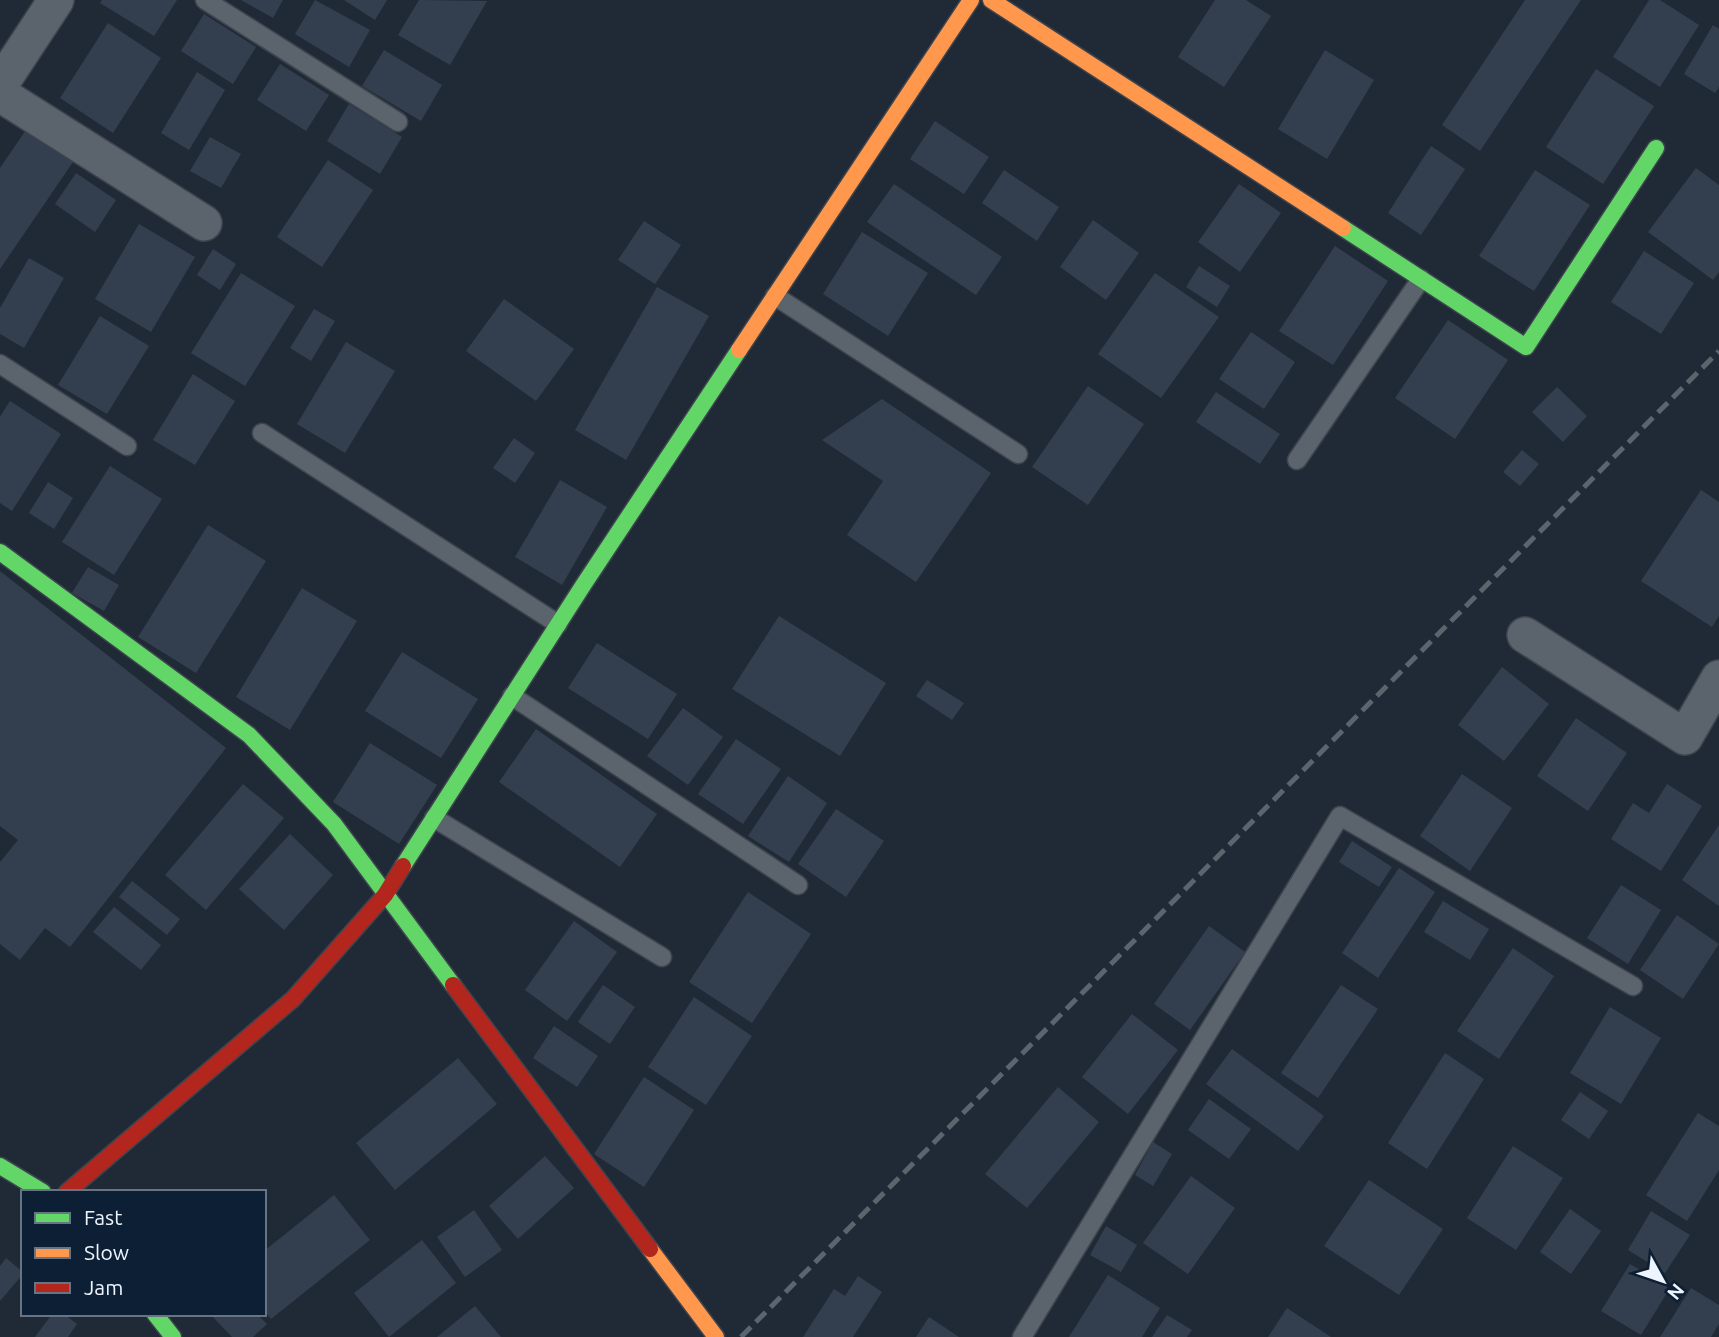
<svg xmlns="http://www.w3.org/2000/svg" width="1719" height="1337" viewBox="0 0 1719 1337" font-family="Ubuntu,sans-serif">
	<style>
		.building { fill: #333f4e }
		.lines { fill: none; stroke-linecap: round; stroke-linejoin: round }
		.lane-casing { stroke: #3d444e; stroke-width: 21 }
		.street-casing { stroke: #3d444e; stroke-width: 38 }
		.fast-casing { stroke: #3d444e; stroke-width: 19 }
		.slow-casing { stroke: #3d444e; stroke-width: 19 }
		.jam-casing { stroke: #3d444e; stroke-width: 19 }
		.lane { stroke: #5b636c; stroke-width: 18 }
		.street { stroke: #5b636c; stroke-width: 35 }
		.fast { stroke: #63d668; stroke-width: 16 }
		.slow { stroke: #ff974d; stroke-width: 16 }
		.jam { stroke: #b3261e; stroke-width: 16 }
		.rail { stroke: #5c656d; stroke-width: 5; stroke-dasharray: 14 7; stroke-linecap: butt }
	</style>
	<rect width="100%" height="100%" fill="#202a36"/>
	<!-- building -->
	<g class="building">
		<polygon points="102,0 177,0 154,36 100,3"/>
		<polygon points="241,0 283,0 273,18"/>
		<polygon points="315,0 370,30 349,67 295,34"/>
		<polygon points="344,0 387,0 375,20"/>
		<polygon points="419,0 487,1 450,65 398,35"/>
		<polygon points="1215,0 1246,0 1271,16 1224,87 1178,57"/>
		<polygon points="1525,0 1581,0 1480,151 1442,125"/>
		<polygon points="1649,0 1660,0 1699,25 1660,87 1613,57"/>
		<polygon points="204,14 256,47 233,84 181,51"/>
		<polygon points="108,23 161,58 113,133 60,98"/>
		<polygon points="1713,25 1719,29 1719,87 1715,93 1684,74"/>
		<polygon points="384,50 442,85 421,121 362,86"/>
		<polygon points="1325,50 1374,80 1327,159 1278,129"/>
		<polygon points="280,64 329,95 306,131 257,100"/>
		<polygon points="1596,69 1654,106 1603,184 1546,147"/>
		<polygon points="197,72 225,90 189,150 161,133"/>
		<polygon points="349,104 402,137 380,174 327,141"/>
		<polygon points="935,121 989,157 964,194 910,159"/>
		<polygon points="28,127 75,159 0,269 0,168"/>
		<polygon points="210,137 241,154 221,188 190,171"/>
		<polygon points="1431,146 1465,169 1421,235 1388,213"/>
		<polygon points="328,160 373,190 322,267 277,237"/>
		<polygon points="1696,168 1719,185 1719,272 1713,280 1648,232"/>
		<polygon points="1004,170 1059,207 1037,241 982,203"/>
		<polygon points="1535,170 1590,205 1534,291 1479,256"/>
		<polygon points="76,173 116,200 95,232 55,204"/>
		<polygon points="894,184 1002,257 976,295 867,222"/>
		<polygon points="1239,184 1281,213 1240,272 1198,242"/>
		<polygon points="1093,220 1139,253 1106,300 1060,267"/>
		<polygon points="644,221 681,245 655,284 618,260"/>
		<polygon points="139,224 195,257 151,332 95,299"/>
		<polygon points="862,232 928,273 888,336 823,294"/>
		<polygon points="1335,246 1388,281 1333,365 1279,331"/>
		<polygon points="213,249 236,264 220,290 197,275"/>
		<polygon points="1644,251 1694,283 1661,334 1611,302"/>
		<polygon points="29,258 64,278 24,348 0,334 0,308"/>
		<polygon points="1199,266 1230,286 1217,307 1186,287"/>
		<polygon points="241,273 295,306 245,386 191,353"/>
		<polygon points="1155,273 1219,317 1161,398 1098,354"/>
		<polygon points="657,287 709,316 626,460 575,430"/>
		<polygon points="504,299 574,349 536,401 466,351"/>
		<polygon points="314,309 335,321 311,361 290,348"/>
		<polygon points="100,316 149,346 107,414 58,385"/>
		<polygon points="1448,320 1508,360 1455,439 1395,398"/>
		<polygon points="1251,332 1295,362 1264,409 1219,379"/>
		<polygon points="346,342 395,371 345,453 297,424"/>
		<polygon points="193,374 235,401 195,465 153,440"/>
		<polygon points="1088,386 1144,424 1088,505 1032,467"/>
		<polygon points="1557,387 1587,416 1563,442 1532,412"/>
		<polygon points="1216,392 1280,434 1260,464 1196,422"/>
		<polygon points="882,399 991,473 916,582 847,535 883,481 822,440"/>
		<polygon points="10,401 61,434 12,511 0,503 0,417"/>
		<polygon points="514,438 535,453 515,483 493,468"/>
		<polygon points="1522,450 1539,464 1520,486 1503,472"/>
		<polygon points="110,466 162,499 114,575 62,542"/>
		<polygon points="560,480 607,507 562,585 515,557"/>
		<polygon points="48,482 73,498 54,529 29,513"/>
		<polygon points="1701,490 1719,502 1719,616 1712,627 1641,581"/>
		<polygon points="208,525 266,561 196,673 138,637"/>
		<polygon points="88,567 119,585 104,611 72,593"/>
		<polygon points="0,571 226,748 70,947 45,928 20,960 0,944 0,862 18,840 0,826"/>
		<polygon points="302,588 357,621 290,730 236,697"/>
		<polygon points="779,616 886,683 840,756 732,689"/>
		<polygon points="597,643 677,694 648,739 568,688"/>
		<polygon points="402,652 478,699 441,758 365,711"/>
		<polygon points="1502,667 1549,704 1504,761 1458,725"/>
		<polygon points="927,680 964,703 952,720 916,696"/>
		<polygon points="683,708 723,737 688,785 647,756"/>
		<polygon points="1576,718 1627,753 1588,811 1537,776"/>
		<polygon points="536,729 657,814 620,867 499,782"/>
		<polygon points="736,739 781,769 743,824 698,794"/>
		<polygon points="370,743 437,785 399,844 333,802"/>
		<polygon points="1462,774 1512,808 1470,871 1420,836"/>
		<polygon points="788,776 827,803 789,862 748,836"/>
		<polygon points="243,784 284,818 206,910 165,875"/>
		<polygon points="1667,784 1702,806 1661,871 1611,839 1633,803 1649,813"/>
		<polygon points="836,809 884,841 846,897 798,864"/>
		<polygon points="1719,825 1719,906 1682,880"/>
		<polygon points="290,834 333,875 284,930 239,889"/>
		<polygon points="1352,841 1392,867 1379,887 1339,862"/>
		<polygon points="1399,868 1435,892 1378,978 1342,953"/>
		<polygon points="132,881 180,919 167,935 119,897"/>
		<polygon points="1621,885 1661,910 1628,964 1587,938"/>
		<polygon points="748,892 811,934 752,1023 689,982"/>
		<polygon points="1443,901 1489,929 1470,960 1424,932"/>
		<polygon points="114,907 161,945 141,970 93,932"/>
		<polygon points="1677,915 1719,944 1683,999 1640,970"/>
		<polygon points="574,921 617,952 567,1021 525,990"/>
		<polygon points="1209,926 1245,952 1190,1030 1154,1004"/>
		<polygon points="1513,948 1554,976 1499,1059 1457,1031"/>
		<polygon points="603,985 635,1007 610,1044 578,1022"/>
		<polygon points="1341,985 1378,1009 1318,1098 1281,1073"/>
		<polygon points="694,997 752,1036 706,1105 648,1067"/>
		<polygon points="1610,1007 1661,1038 1621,1104 1570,1073"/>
		<polygon points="1132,1014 1178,1050 1128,1114 1082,1077"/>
		<polygon points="554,1026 598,1056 577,1087 533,1058"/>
		<polygon points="1232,1049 1324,1116 1298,1151 1206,1084"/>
		<polygon points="1445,1053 1484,1079 1427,1169 1388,1143"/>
		<polygon points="458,1058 497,1104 395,1190 356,1143"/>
		<polygon points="644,1077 694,1110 644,1187 594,1154"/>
		<polygon points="1058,1087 1099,1122 1027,1208 985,1174"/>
		<polygon points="1580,1092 1608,1111 1589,1139 1561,1120"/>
		<polygon points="1209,1099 1251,1129 1229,1159 1188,1130"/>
		<polygon points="1698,1113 1719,1126 1719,1170 1687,1221 1646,1195"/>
		<polygon points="1153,1142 1172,1154 1153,1186 1135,1175"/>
		<polygon points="1513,1146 1563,1178 1516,1250 1467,1218"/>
		<polygon points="545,1156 574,1188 518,1239 489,1206"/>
		<polygon points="1191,1176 1235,1208 1188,1274 1143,1243"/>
		<polygon points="1369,1180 1443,1229 1399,1295 1324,1246"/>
		<polygon points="334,1195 370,1240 271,1319 264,1310 264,1251"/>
		<polygon points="1570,1209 1601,1231 1571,1274 1540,1252"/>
		<polygon points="474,1210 502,1250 465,1277 437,1237"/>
		<polygon points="1651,1211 1690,1235 1665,1273 1628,1250"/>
		<polygon points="1106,1226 1137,1245 1121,1272 1090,1255"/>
		<polygon points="422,1240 456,1283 389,1337 354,1293"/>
		<polygon points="6,1258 23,1272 23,1274 0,1301 0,1266"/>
		<polygon points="1630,1264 1670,1288 1641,1335 1601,1311"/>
		<polygon points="1108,1275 1160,1308 1142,1337 1069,1337"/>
		<polygon points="858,1276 882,1292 853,1337 803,1337 834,1289 845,1296"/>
		<polygon points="1691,1288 1719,1305 1719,1324 1711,1337 1660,1337"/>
		<polygon points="475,1306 501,1337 437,1337"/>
		<polygon points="1287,1308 1331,1337 1268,1337"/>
		<polygon points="52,1314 64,1314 77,1324 68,1337 35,1337"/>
		<polygon points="210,1314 257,1314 267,1324 253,1337 232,1337"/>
		<polygon points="1167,1315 1192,1330 1187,1337 1152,1337"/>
		<polygon points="929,1317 959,1337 916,1337"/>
	</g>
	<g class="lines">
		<defs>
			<g id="lane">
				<polyline points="205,0 398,122"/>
				<polyline points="775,296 1018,454"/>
				<polyline points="0,364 127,446"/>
				<polyline points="262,433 558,624"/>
				<polyline points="1297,460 1421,279"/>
				<polyline points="512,696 798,885"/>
				<polyline points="434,818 662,957"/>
				<polyline points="1022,1337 1340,816 1633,986"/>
			</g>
			<g id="street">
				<polyline points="0,85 56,0"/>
				<polyline points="0,94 204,223"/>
				<polyline points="1525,635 1685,737 1719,678"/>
			</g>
			<g id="fast">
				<polyline points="1343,228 1526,347 1656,148"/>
				<polyline points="0,552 249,735 334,824 453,985"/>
				<polyline points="403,866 584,584 739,350"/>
				<polyline points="0,1166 43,1192"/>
				<polyline points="155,1314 173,1337"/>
			</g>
			<g id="slow">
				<polyline points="991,0 1343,228"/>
				<polyline points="739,350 971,0"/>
				<polyline points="650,1249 716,1337"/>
			</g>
			<g id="jam">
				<polyline points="453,985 650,1249"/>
				<polyline points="67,1192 293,999 385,895 403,866"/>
			</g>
		</defs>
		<!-- lane casing -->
		<use href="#lane" class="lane-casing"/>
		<!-- street casing -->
		<use href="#street" class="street-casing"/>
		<!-- fast casing -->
		<use href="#fast" class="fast-casing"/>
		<!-- slow casing -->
		<use href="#slow" class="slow-casing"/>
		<!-- jam casing -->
		<use href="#jam" class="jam-casing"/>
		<!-- lane -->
		<use href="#lane" class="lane"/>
		<!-- street -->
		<use href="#street" class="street"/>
		<!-- fast -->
		<use href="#fast" class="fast"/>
		<!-- slow -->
		<use href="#slow" class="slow"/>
		<!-- jam -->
		<use href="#jam" class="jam"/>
		<!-- rail -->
		<polyline class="rail" points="741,1337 1719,351"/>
	</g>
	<!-- legend -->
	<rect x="21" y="1190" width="245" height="126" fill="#0d1f34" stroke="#677484" stroke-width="2"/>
	<rect x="35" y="1213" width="35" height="10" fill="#63d668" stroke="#677484" stroke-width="2"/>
	<text x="84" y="1225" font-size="21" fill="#edf4fd">Fast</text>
	<rect x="35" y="1248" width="35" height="10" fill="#ff974d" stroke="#677484" stroke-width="2"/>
	<text x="84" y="1260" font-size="21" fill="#edf4fd">Slow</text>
	<rect x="35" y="1283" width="35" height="10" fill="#b3261e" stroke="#677484" stroke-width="2"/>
	<text x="84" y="1295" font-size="21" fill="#edf4fd">Jam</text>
	<!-- north arrow -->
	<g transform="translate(1663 1281) rotate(130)" stroke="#0d1f34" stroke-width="5" paint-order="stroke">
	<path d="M0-5L12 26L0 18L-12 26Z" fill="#edf4fd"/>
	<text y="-10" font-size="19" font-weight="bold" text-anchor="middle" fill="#edf4fd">N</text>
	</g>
</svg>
